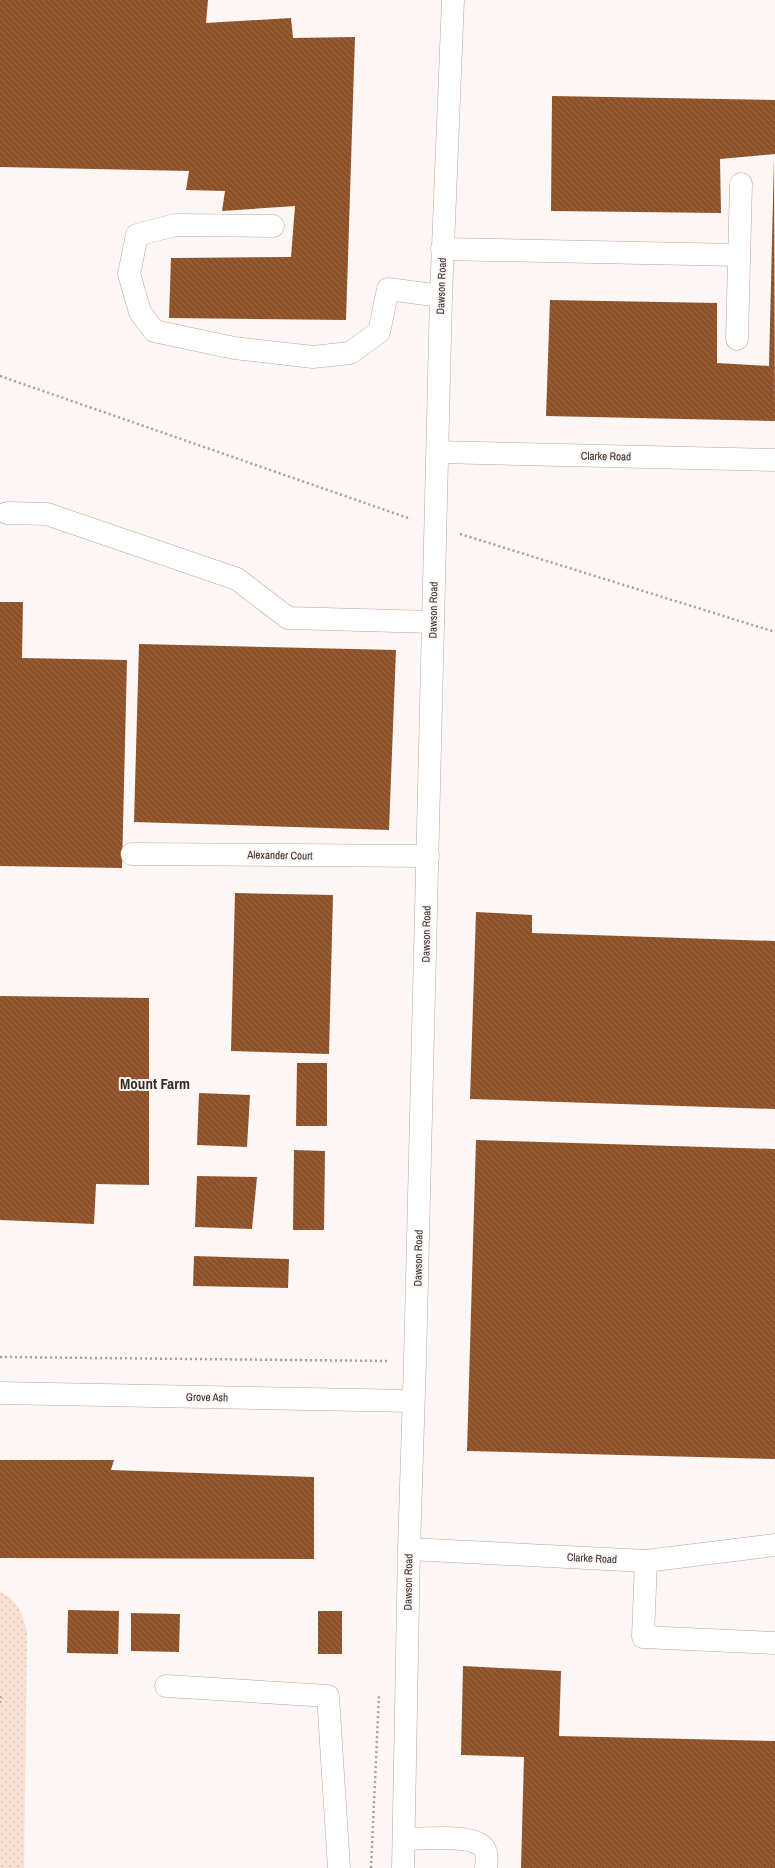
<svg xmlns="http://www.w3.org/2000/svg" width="775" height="1868" viewBox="0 0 775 1868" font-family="'Archivo Narrow',sans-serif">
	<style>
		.green { fill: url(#green-dots) }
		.building { fill: url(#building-back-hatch) }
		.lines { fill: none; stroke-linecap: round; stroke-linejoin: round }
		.minor-casing { stroke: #bda699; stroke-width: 23 }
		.path { stroke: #a7a09d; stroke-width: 2.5; stroke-dasharray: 2 3; stroke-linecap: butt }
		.minor { stroke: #fff; stroke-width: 22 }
		.labels { text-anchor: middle; stroke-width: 4; stroke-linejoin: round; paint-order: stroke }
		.street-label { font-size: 11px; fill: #332a25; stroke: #fcf7f4 }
		.district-label { font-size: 15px; font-weight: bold; fill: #332a25; stroke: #fcf7f4 }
	</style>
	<defs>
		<pattern id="green-dots" width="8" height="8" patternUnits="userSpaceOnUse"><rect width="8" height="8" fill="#f8e0d2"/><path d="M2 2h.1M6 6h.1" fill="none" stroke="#d5c0b4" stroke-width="1.8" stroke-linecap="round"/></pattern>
		<pattern id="building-back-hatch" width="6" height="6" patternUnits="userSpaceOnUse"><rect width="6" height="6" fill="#8e5027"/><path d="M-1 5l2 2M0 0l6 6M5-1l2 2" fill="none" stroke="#9b6c4d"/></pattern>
	</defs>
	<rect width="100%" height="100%" fill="#fcf7f4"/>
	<!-- green -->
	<path class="green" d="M 0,1592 C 18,1599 22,1614 27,1631 L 24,1868 L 0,1868 Z"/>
	<!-- building -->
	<g class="building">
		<polygon points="0,0 208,0 206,23 291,18 293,38 355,37 346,320 169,318 171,258 291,257 295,206 222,211 225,191 186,190 189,171 0,167"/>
		<polygon points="552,96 775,100 775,154 720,159 721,213 551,211"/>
		<polygon points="774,158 775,421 546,416 550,300 717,303 717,363 769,366"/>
		<polygon points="0,602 23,602 22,658 127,660 122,868 0,866"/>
		<polygon points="139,644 396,650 389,830 134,822"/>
		<polygon points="235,893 333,895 329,1054 231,1051"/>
		<polygon points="476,912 532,915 532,933 775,941 775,1109 470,1099"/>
		<polygon points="0,996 149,998 149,1185 96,1184 94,1224 0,1220"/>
		<polygon points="297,1063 327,1063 327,1126 296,1126"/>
		<polygon points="199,1093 250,1095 247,1147 197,1145"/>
		<polygon points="476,1140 775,1149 775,1459 467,1451"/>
		<polygon points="294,1150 325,1151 324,1230 293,1230"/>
		<polygon points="197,1176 257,1177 252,1229 195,1227"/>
		<polygon points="194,1256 289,1259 288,1288 193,1286"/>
		<polygon points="0,1460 114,1460 111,1470 314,1477 314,1559 0,1558"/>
		<polygon points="68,1610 119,1611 118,1654 67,1653"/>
		<rect x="318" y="1611" width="24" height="43"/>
		<polygon points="131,1613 180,1614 179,1652 131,1651"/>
		<polygon points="463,1666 561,1671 559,1736 775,1741 775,1868 521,1868 524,1757 461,1755"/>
	</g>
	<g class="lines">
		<defs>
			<g id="minor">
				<polyline points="273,226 175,225 137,235 129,274 140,312 154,331 234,348 313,357 350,353 379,332 388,289 441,296"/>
				<polyline points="442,249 739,255"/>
				<polyline points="737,339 741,184"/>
				<polyline points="438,452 775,460"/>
				<polyline points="7,513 47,514 237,579 288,618 433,622"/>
				<polyline points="132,854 428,856"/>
				<polyline points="0,1393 413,1401"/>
				<polyline points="409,1549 646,1561 775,1545"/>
				<polyline points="646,1561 643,1637 775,1643"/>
				<polyline points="166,1686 328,1696 339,1868"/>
				<path d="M 404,1839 C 422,1839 466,1834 481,1845 C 488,1850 487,1860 486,1868"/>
				<polyline points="403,1868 409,1549 415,1361 441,296 453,0"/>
			</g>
		</defs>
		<!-- minor casing -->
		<use href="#minor" class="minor-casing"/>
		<!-- path -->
		<g class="path">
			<polyline points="0,376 411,519"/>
			<polyline points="460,534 775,632"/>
			<polyline points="0,1357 389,1361"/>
			<polyline points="0,1696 0,1705"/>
			<polyline points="371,1868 379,1696"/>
		</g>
		<!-- minor -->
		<use href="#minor" class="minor"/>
	</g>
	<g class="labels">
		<!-- street labels -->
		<g class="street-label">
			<text transform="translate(441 286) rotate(-88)" y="4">Dawson Road</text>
			<text transform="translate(606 456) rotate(1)" y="4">Clarke Road</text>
			<text transform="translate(433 610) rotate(-89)" y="4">Dawson Road</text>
			<text transform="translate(280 855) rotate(1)" y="4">Alexander Court</text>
			<text transform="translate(426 934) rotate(-89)" y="4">Dawson Road</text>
			<text transform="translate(418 1258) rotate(-89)" y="4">Dawson Road</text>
			<text transform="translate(207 1397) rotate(1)" y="4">Grove Ash</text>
			<text transform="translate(592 1558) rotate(3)" y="4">Clarke Road</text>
			<text transform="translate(408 1582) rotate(-89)" y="4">Dawson Road</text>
		</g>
		<!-- district labels -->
		<g class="district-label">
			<text x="155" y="1089">Mount Farm</text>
		</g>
	</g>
</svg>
